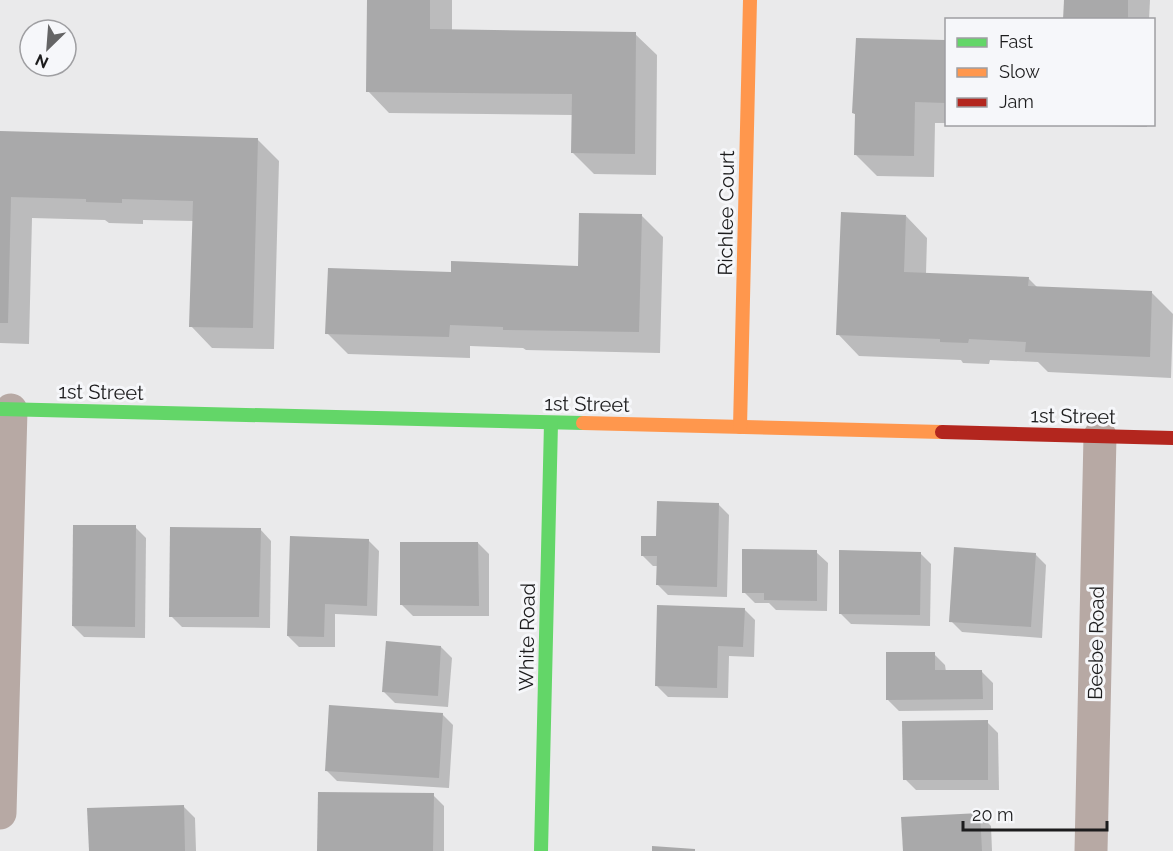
<svg xmlns="http://www.w3.org/2000/svg" width="1173" height="851" viewBox="0 0 1173 851" font-family="Raleway,sans-serif">
	<style>
		.shadow { fill: #0003 }
		.building { fill: #a9a9aa }
		.lines { fill: none; stroke-linecap: round; stroke-linejoin: round }
		.street { stroke: #b7a9a4; stroke-width: 33 }
		.fast { stroke: #63d668; stroke-width: 14 }
		.slow { stroke: #ff974d; stroke-width: 14 }
		.jam { stroke: #b3261e; stroke-width: 14 }
		.labels { text-anchor: middle; stroke-width: 6; stroke-linejoin: round; paint-order: stroke }
		.street-label { font-size: 20px; fill: #1c1c1d; stroke: #f6f7fa }
	</style>
	<rect width="100%" height="100%" fill="#eaeaeb"/>
	<!-- shadow -->
	<g class="shadow">
		<polygon points="369,0 452,0 452,31 635,34 657,55 656,175 594,174 572,152 573,115 389,113 368,91"/>
		<polygon points="1065,0 1150,0 1149,20 1065,20"/>
		<polygon points="857,40 946,42 946,123 935,123 934,177 877,176 855,154 856,115 854,113"/>
		<polygon points="1026,124 1147,124 1147,127"/>
		<polygon points="0,132 257,139 279,161 274,349 212,348 191,326 194,221 143,220 143,224 109,223 105,220 32,218 29,344 0,343"/>
		<polygon points="642,216 663,237 660,353 526,350 523,348 470,346 470,358 348,354 327,333 452,273 579,267"/>
		<polygon points="906,216 927,238 926,274 1028,278 1038,288 1152,293 1173,314 1171,378 1048,372 1038,362 990,360 989,364 963,363 961,360 859,356 838,334"/>
		<polygon points="718,504 729,515 727,597 668,595 657,584 658,566 653,566 642,555 657,538"/>
		<polygon points="135,527 146,538 145,638 84,637 73,626"/>
		<polygon points="260,529 271,541 270,628 182,627 171,616"/>
		<polygon points="368,540 379,551 377,616 335,614 335,647 299,647 288,636"/>
		<polygon points="478,543 489,554 489,616 413,616 402,605"/>
		<polygon points="816,552 828,563 827,611 776,610 769,603 755,603 744,592"/>
		<polygon points="920,553 931,564 930,626 851,624 840,613"/>
		<polygon points="1035,554 1046,565 1042,638 962,632 951,621"/>
		<polygon points="744,609 755,620 754,657 729,656 728,698 668,697 657,686"/>
		<polygon points="441,647 452,658 448,707 395,703 384,692"/>
		<polygon points="934,654 945,665 946,672 982,672 993,683 993,710 899,711 888,700"/>
		<polygon points="442,714 453,725 449,788 337,781 326,770"/>
		<polygon points="987,722 998,733 999,790 916,790 905,779"/>
		<polygon points="433,795 444,806 444,851 319,851"/>
		<polygon points="184,807 195,818 196,851 90,851"/>
		<polygon points="980,815 991,826 992,851 904,851"/>
	</g>
	<!-- building -->
	<g class="building">
		<polygon points="367,0 430,0 430,29 636,32 635,154 571,153 572,94 366,92"/>
		<polygon points="1064,0 1128,0 1128,20 1063,20"/>
		<polygon points="856,38 946,40 946,103 915,102 914,156 854,155 855,114 852,113"/>
		<polygon points="0,131 258,138 253,328 189,327 193,201 122,199 122,203 86,202 86,199 11,197 8,323 0,323"/>
		<polygon points="841,212 906,215 904,272 1029,277 1028,286 1152,291 1150,357 1025,352 1026,342 969,339 968,343 940,342 940,339 836,335"/>
		<polygon points="579,213 642,214 639,332 503,330 503,327 450,325 449,337 325,334 328,268 451,272 451,261 578,266"/>
		<polygon points="657,501 719,503 717,587 656,585 657,556 641,556 641,536 656,536"/>
		<polygon points="73,525 136,525 135,627 72,626"/>
		<polygon points="170,527 261,528 259,617 169,617"/>
		<polygon points="290,536 369,539 367,606 325,604 324,637 287,636"/>
		<polygon points="400,542 478,542 479,606 400,605"/>
		<polygon points="954,547 1036,553 1031,627 949,622"/>
		<polygon points="742,549 817,550 817,601 764,600 764,593 742,593"/>
		<polygon points="839,550 921,552 920,615 839,614"/>
		<polygon points="657,605 745,608 743,647 718,646 717,688 655,686"/>
		<polygon points="386,641 441,646 438,696 382,692"/>
		<polygon points="886,652 935,652 935,670 982,670 983,699 886,700"/>
		<polygon points="329,705 443,713 439,778 325,771"/>
		<polygon points="988,720 988,780 903,780 902,721"/>
		<polygon points="318,792 434,793 433,851 317,851"/>
		<polygon points="184,805 185,851 89,851 87,808"/>
		<polygon points="980,813 982,851 903,851 901,817"/>
		<polygon points="652,846 695,849 695,851 652,851"/>
	</g>
	<g class="lines">
		<!-- street -->
		<g class="street">
			<polyline points="0,813 11,410"/>
			<polyline points="1091,851 1100,436"/>
		</g>
		<!-- fast -->
		<g class="fast">
			<polyline points="0,409 583,423"/>
			<polyline points="541,851 551,423"/>
		</g>
		<!-- slow -->
		<g class="slow">
			<polyline points="583,423 942,432"/>
			<polyline points="740,427 750,0"/>
		</g>
		<!-- jam -->
		<polyline class="jam" points="942,432 1173,438"/>
	</g>
	<g class="labels">
		<!-- street labels -->
		<g class="street-label">
			<text transform="translate(726 213) rotate(-89)" y="7">Richlee Court</text>
			<text transform="translate(101 392) rotate(1)" y="7">1st Street</text>
			<text transform="translate(587 404) rotate(1)" y="7">1st Street</text>
			<text transform="translate(1073 416) rotate(1)" y="7">1st Street</text>
			<text transform="translate(527 637) rotate(-89)" y="7">White Road</text>
			<text transform="translate(1096 643) rotate(-89)" y="7">Beebe Road</text>
		</g>
	</g>
	<!-- legend -->
	<rect x="945" y="18" width="210" height="108" fill="#f6f7fa" stroke="#9f9fa2" stroke-width="1.5"/>
	<rect x="957" y="38" width="30" height="9" fill="#63d668" stroke="#9f9fa2" stroke-width="1.5"/>
	<text x="999" y="48" font-size="18" fill="#1c1c1d">Fast</text>
	<rect x="957" y="68" width="30" height="9" fill="#ff974d" stroke="#9f9fa2" stroke-width="1.5"/>
	<text x="999" y="78" font-size="18" fill="#1c1c1d">Slow</text>
	<rect x="957" y="98" width="30" height="9" fill="#b3261e" stroke="#9f9fa2" stroke-width="1.5"/>
	<text x="999" y="108" font-size="18" fill="#1c1c1d">Jam</text>
	<!-- north arrow -->
	<g transform="translate(48 48) rotate(205)"><circle r="28" fill="#f6f7fa" stroke="#9f9fa2" stroke-width="1.5"/>
	<path d="M0-4.5L10 22L0 15L-10 22Z" fill="#646465"/>
	<text y="-9" font-size="16" font-weight="bold" text-anchor="middle" fill="#1c1c1d">N</text>
	</g>
	<!-- scale -->
	<path d="M963 821v9h144v-9" fill="none" stroke="#1c1c1d" stroke-width="3"/>
	<text x="972" y="821" font-size="18" fill="#1c1c1d" stroke="#f6f7fa" stroke-width="4.5" paint-order="stroke">20 m</text>
</svg>
